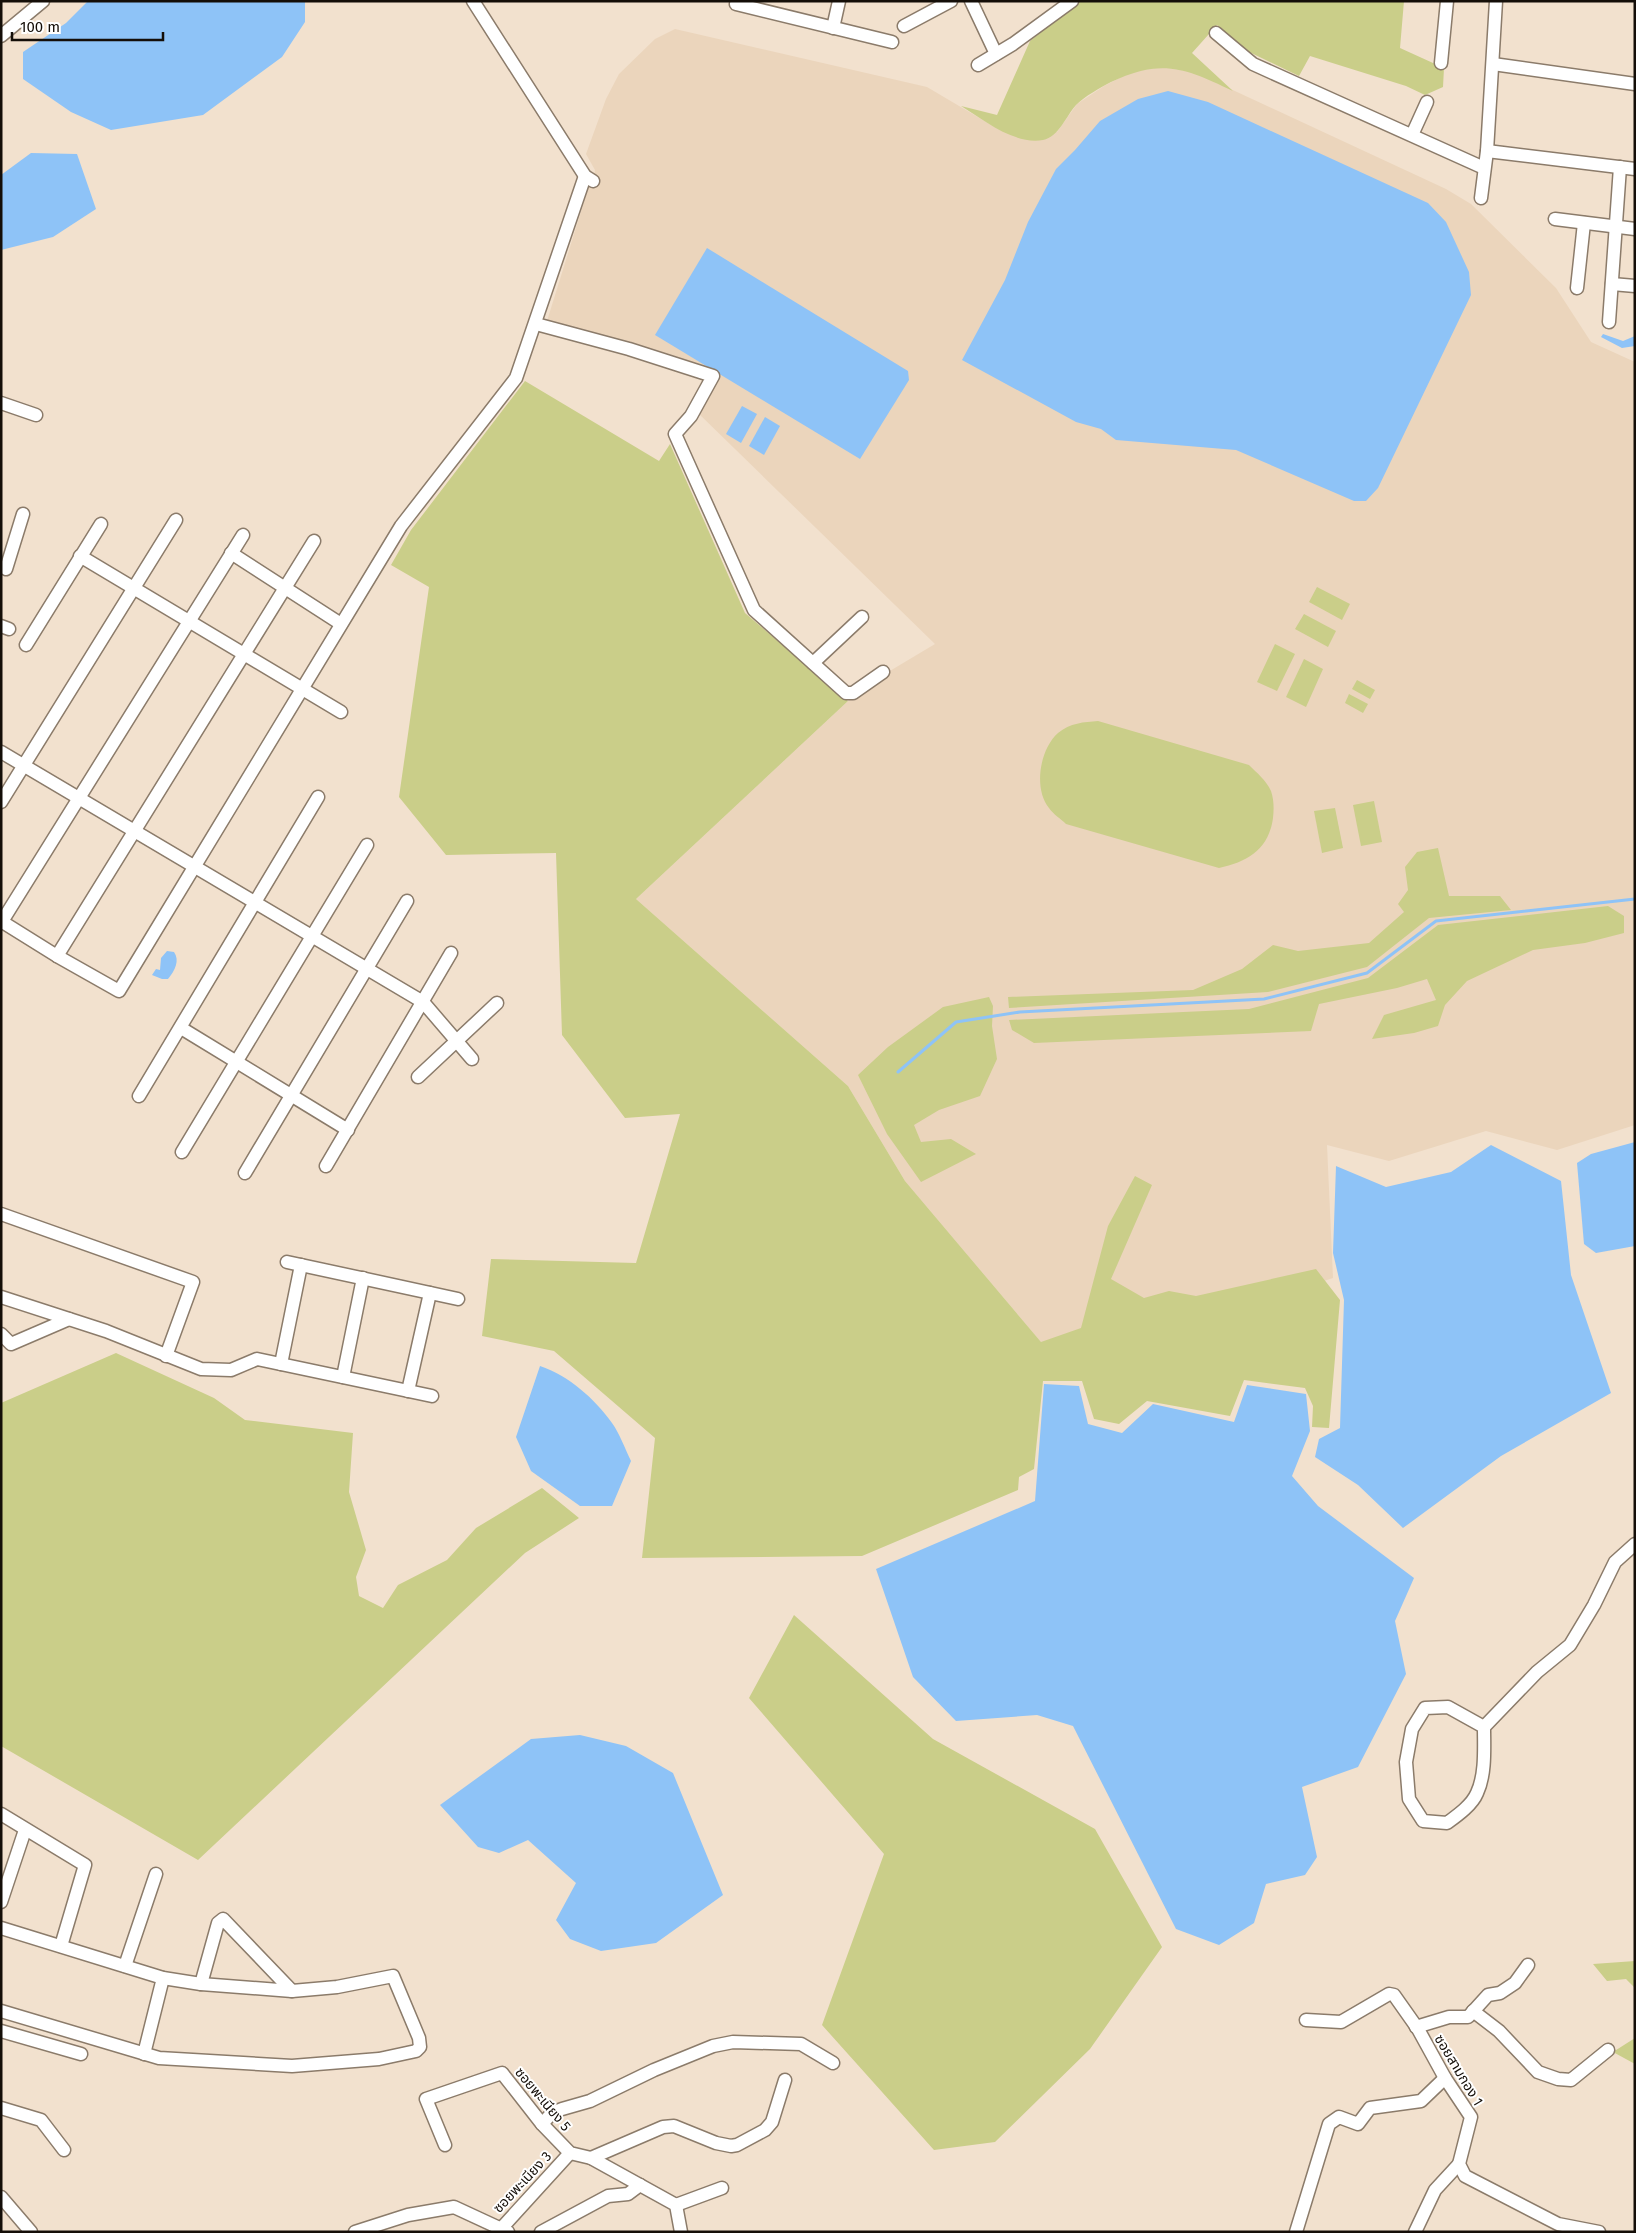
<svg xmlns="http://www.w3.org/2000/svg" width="1636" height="2233" viewBox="0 0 1636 2233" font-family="'Fira Sans','Noto Sans Thai',sans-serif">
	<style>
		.built { fill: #ebd5bc }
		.green { fill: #cace89 }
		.water { fill: #8ec3f7 }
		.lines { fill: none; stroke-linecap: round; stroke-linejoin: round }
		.stream { stroke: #8ec3f7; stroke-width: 3 }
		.minor-casing { stroke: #8b7b6a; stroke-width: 15 }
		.minor { stroke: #fff; stroke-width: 12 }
		.labels { text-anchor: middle; stroke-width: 4; stroke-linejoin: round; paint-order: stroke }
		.street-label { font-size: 14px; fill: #140e08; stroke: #fff }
	</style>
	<rect width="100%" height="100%" fill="#f2e1ce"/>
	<!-- built -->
	<polygon class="built" points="675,29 927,87 998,129 1057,132 1077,104 1104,86 1131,72 1162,67 1194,72 1446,189 1471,204 1556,288 1591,342 1635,362 1635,1125 1557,1150 1486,1131 1389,1161 1327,1145 1333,1278 1062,1367 905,1181 848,1086 636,899 863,687 935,644 698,413 717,376 648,349 547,321 588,189 593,181 595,170 586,154 606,99 619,74 655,39"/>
	<!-- green -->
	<g class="green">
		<path d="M 1079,1 L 1404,1 L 1400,48 L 1444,68 L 1443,87 L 1425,95 L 1406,86 L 1310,56 L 1299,76 L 1245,50 L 1217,25 L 1192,53 L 1233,91 C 1185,68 1162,58 1111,82 C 1100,88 1085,96 1076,105 C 1066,116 1059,137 1043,140 C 1014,145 984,120 961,106 L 997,115 L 1030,41 Z"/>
		<polygon points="525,381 659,461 670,444 745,613 848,701 636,899 848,1086 905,1181 1041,1342 1081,1328 1108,1226 1135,1176 1152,1185 1111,1279 1144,1298 1169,1291 1196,1296 1316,1269 1340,1300 1329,1428 1312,1427 1313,1406 1305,1388 1244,1380 1230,1416 1147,1401 1119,1424 1094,1419 1082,1381 1043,1381 1034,1469 1019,1477 1018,1490 862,1556 642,1558 655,1438 554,1351 482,1336 491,1259 636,1263 680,1114 625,1118 562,1035 556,853 446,855 399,797 429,587 391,565 411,530"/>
		<polygon points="1317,587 1350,604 1342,620 1309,602"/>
		<polygon points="1304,614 1336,631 1328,647 1295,629"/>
		<polygon points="1275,644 1295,654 1277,691 1257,682"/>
		<polygon points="1304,659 1323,669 1306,707 1286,697"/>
		<polygon points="1357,680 1375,690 1370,699 1352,689"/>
		<polygon points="1349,694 1368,704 1363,713 1345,703"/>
		<path d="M 1098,721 L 1249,765 C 1257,773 1266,780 1271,791 C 1274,800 1274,809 1273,818 C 1269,849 1248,862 1219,868 L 1066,824 C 1061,819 1053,814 1049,808 C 1033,788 1040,749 1058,733 C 1070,723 1084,722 1098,721 Z"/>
		<polygon points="1374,801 1382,842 1361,846 1353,805"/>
		<polygon points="1335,808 1343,848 1322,853 1314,811"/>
		<polygon points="1438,848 1449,896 1500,896 1511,910 1429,918 1367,967 1268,992 1009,1008 1008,997 1193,990 1242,969 1273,945 1298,951 1369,943 1404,912 1398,904 1408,890 1405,867 1417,852"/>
		<polygon points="1608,906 1624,916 1624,933 1585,943 1533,950 1467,981 1445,1005 1438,1026 1414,1033 1372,1039 1384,1015 1436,1000 1427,979 1397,988 1319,1004 1311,1031 1034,1043 1012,1030 1009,1020 1249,1009 1368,978 1438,925"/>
		<polygon points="989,997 993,1006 992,1026 997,1059 980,1096 939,1110 914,1125 921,1142 951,1139 976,1154 921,1182 887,1134 858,1075 888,1047 943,1007"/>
		<polygon points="116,1353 214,1398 245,1420 353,1433 349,1492 366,1550 356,1577 359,1596 383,1608 398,1585 447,1560 476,1528 542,1488 579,1518 525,1553 198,1860 1,1746 1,1403"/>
		<polygon points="794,1615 933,1739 1095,1829 1162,1947 1090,2049 995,2142 934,2150 822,2025 884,1854 749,1698"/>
		<polygon points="1635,1961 1635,1988 1626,1979 1607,1981 1593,1964"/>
		<polygon points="1635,2038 1635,2064 1613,2052"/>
	</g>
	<!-- water -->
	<g class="water">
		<polygon points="88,1 305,1 305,22 282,57 203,115 111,130 71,112 23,79 23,52 66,23"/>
		<polygon points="1168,91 1208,102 1428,203 1446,222 1469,272 1471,295 1378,488 1366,501 1354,501 1236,450 1116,440 1101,429 1076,422 962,360 1005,280 1028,222 1056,169 1075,150 1100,121 1138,99"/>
		<polygon points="31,153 77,154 96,209 53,237 1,250 1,175"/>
		<polygon points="707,248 908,371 909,380 860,459 655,335"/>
		<polygon points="1603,334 1623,341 1635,336 1635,346 1622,348 1601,337"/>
		<polygon points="742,406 757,414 741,443 726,434"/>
		<polygon points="765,417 780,426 764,455 749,446"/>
		<path d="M 167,951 L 174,952 C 180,960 175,971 168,979 L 162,979 L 152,975 L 156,969 L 160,970 L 161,958 Z"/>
		<polygon points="1635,1142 1635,1246 1596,1253 1584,1244 1577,1163 1591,1154"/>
		<polygon points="1491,1145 1561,1181 1571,1275 1611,1393 1501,1456 1403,1528 1358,1485 1315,1457 1319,1439 1340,1428 1344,1300 1333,1253 1336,1166 1386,1187 1451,1172"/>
		<path d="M 540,1366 C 569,1376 594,1398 612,1423 C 620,1434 625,1449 631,1461 L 612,1506 L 580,1506 L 531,1471 L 516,1437 Z"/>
		<polygon points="1044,1384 1079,1386 1088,1424 1122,1433 1153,1404 1234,1422 1247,1385 1306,1394 1310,1431 1292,1476 1318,1506 1414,1578 1395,1621 1406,1674 1358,1767 1302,1787 1317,1857 1305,1875 1266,1884 1254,1923 1219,1945 1176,1929 1073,1726 1037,1715 956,1721 913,1677 876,1569 1035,1501"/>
		<polygon points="580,1735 626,1746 673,1773 723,1895 656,1943 601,1951 570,1939 556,1920 576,1883 528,1840 499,1853 478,1847 440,1805 531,1739"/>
	</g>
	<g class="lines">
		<!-- stream -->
		<polyline class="stream" points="898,1072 956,1022 1020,1012 1264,999 1367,973 1436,921 1635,899"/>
		<defs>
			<g id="minor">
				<polyline points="473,1 585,176 593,181"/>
				<polyline points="742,1 736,4 892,42"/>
				<polyline points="971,1 996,54"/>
				<polyline points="904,26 951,1"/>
				<polyline points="833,28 839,1"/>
				<polyline points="1216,33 1253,64 1484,168"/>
				<polyline points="1,36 43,1"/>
				<polyline points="1441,63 1447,1"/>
				<polyline points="1493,64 1635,84"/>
				<polyline points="978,65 1013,44 1072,1"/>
				<polyline points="1412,135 1427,102"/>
				<polyline points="1487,151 1635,169"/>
				<polyline points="1481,198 1487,151 1496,1"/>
				<polyline points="1555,219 1635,229"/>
				<polyline points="1612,284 1635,286"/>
				<polyline points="1577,288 1584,223"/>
				<polyline points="1609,322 1620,167"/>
				<polyline points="536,324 629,349 713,376 691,416 675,434 754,610 846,693 853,693 883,672"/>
				<polyline points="1,403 36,415"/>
				<polyline points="231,553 341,624"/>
				<polyline points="80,556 341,712"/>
				<polyline points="6,569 23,514"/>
				<polyline points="1,626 9,629"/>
				<polyline points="26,645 101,524"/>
				<polyline points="813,663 862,617"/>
				<polyline points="1,752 423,1002 472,1059"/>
				<polyline points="1,802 176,520"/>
				<polyline points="1,921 57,956 119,991 401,526 516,378 585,176"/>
				<polyline points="1,923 243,535"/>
				<polyline points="57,956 314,541"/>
				<polyline points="181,1028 348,1130"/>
				<polyline points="418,1077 497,1003"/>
				<polyline points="139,1096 318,797"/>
				<polyline points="182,1152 367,845"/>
				<polyline points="326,1166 451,953"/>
				<polyline points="245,1173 407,901"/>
				<polyline points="1,1214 193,1282 166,1356"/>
				<polyline points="287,1262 458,1299"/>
				<polyline points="1,1297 106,1331 201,1369 231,1370 257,1359 432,1396"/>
				<polyline points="1,1334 11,1344 69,1319"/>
				<polyline points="281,1364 301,1265"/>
				<polyline points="343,1377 363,1278"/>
				<polyline points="408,1391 430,1293"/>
				<path d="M 1484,1727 L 1448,1707 L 1425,1708 L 1412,1729 L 1406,1762 L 1409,1799 L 1423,1821 L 1447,1823 C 1458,1815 1472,1805 1477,1793 C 1486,1774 1484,1747 1484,1727 L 1537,1672 L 1570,1645 L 1594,1605 L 1615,1562 L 1635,1544"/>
				<polyline points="1,1814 85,1865 61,1946"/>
				<polyline points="1,1902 25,1830"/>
				<polyline points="1,1928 163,1978 201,1984 292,1991 337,1987 393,1976 419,2038 420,2047 416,2051 379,2059 292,2066 159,2058 1,2011"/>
				<polyline points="125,1966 156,1874"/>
				<polyline points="201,1984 218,1923 223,1919 292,1991"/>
				<polyline points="1473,2011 1499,2031 1538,2072 1558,2079 1571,2080 1608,2050"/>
				<polyline points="1306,2020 1341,2022 1389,1994 1394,1995 1418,2029 1445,2078 1471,2117 1459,2164 1465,2176 1558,2224 1599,2232"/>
				<polyline points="1416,2027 1449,2017 1468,2017 1488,1995 1500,1993 1515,1983 1528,1965"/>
				<polyline points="1,2031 81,2054"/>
				<polyline points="144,2054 163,1978"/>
				<polyline points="1,2108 41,2120 64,2150"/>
				<polyline points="542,2124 552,2113 562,2109 590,2101 654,2070 713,2046 733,2042 801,2044 833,2063"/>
				<polyline points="445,2145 426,2099 502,2073 542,2124 570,2153 591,2158 676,2205 681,2232"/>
				<polyline points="591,2158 663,2127 674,2126 716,2143 731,2146 737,2145 765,2130 772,2122 785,2080"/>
				<polyline points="1,2197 31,2232"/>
				<polyline points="676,2205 722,2188"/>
				<polyline points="355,2232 408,2215 454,2207 508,2232"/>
				<polyline points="498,2232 570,2153"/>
				<polyline points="541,2232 608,2196 628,2194 640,2185"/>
				<polyline points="1296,2232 1329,2124 1339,2117 1358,2124 1370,2108 1421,2101 1445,2078"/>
				<polyline points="1415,2232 1435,2190 1459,2164"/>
			</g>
		</defs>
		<!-- minor casing -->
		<use href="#minor" class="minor-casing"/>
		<!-- minor -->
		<use href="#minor" class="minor"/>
	</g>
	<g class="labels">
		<!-- street labels -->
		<g class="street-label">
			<text transform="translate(1459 2070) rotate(59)" y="5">ซอยสามกอง 1</text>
			<text transform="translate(543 2099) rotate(50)" y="5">ซอยพะเนียง 5</text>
			<text transform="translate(522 2182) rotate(-47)" y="5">ซอยพะเนียง 3</text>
		</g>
	</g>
	<!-- border -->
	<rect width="1636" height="2233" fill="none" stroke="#140e08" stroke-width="5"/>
	<!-- scale -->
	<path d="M12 32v8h151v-8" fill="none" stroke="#140e08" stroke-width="2.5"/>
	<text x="20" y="32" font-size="15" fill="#140e08" stroke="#ffffff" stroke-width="4" paint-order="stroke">100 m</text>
</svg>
